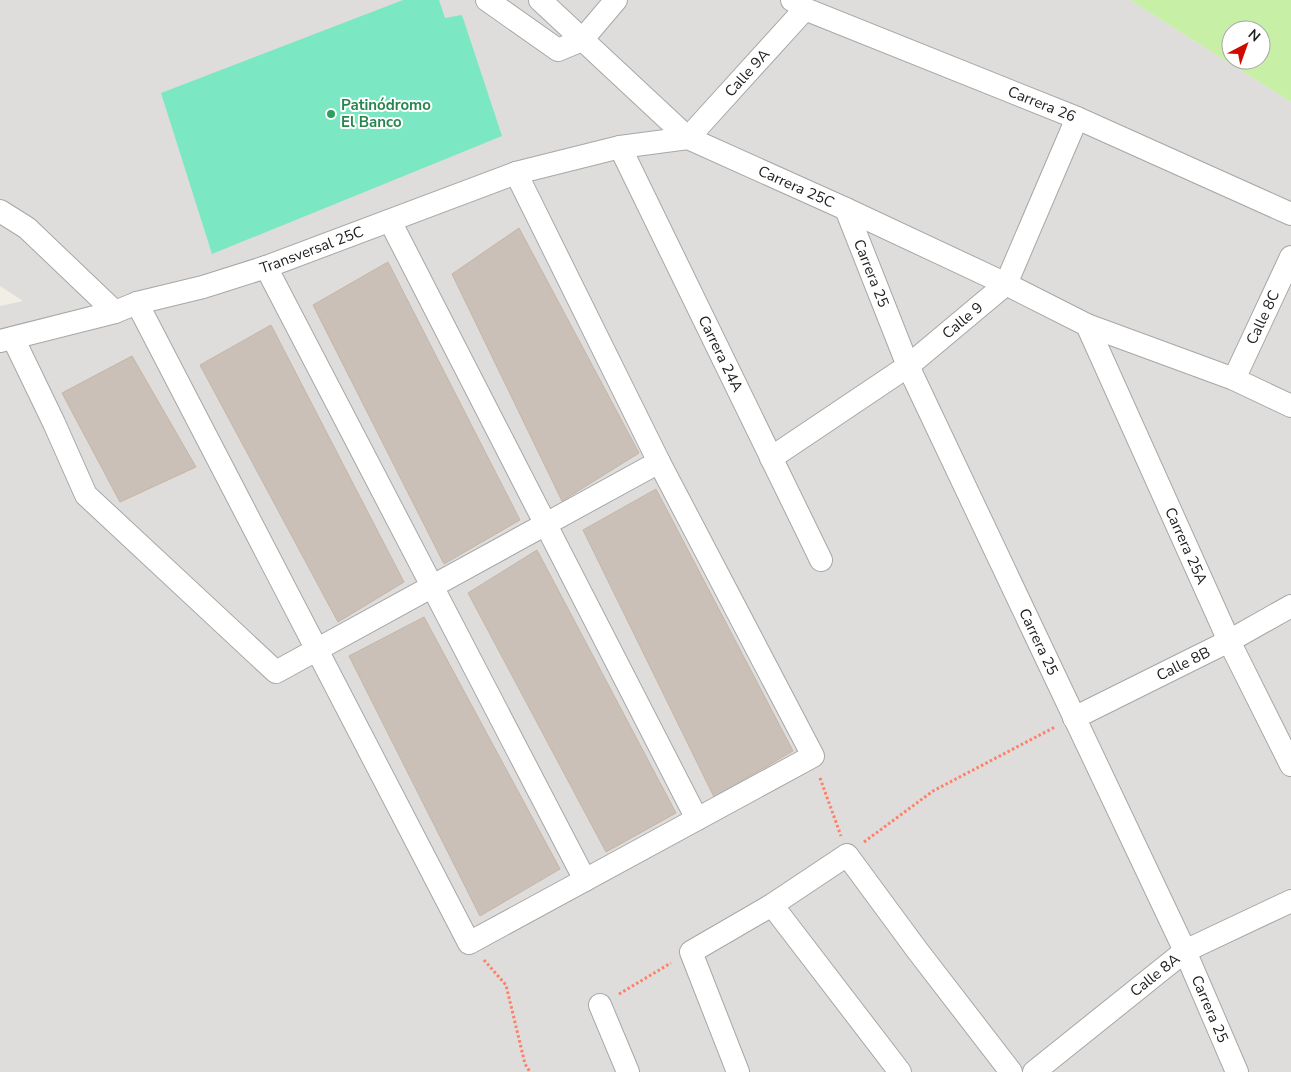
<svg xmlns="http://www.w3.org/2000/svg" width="1291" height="1072" viewBox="0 0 1291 1072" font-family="'Nunito Sans',sans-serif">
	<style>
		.residential { fill: #dedddc }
		.grass { fill: #c7f0a6; fill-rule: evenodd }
		.pitch { fill: #7be8c3 }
		.building { fill: #cac0b8; stroke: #c5b5a6 }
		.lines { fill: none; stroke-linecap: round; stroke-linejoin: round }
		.minor-casing { stroke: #a7a7a7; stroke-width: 24 }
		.path { stroke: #ff7f68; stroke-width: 3; stroke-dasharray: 2.5 2.5; stroke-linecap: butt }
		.minor { stroke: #fff; stroke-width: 22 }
		.leisure-dot { fill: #2e9e5b; stroke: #fff; stroke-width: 2 }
		.labels { text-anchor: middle; stroke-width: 4; stroke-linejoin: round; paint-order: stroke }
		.street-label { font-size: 15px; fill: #202020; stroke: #fff }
		.leisure-label { font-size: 15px; font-weight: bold; fill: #27864d; stroke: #fff; text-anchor: start }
	</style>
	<rect width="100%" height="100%" fill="#f1eee5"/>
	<!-- residential -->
	<polygon class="residential" points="0,0 1130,0 1291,102 1291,1072 0,1072 0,306 23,301 0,286"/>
	<!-- grass -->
	<path class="grass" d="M 1130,0 L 1291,0 L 1291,102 ZM 1231,30 L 1261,30 L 1261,60 L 1231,60 Z"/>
	<!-- pitch -->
	<polygon class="pitch" points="403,0 439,0 445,18 462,15 502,136 212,254 161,93"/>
	<!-- building -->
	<g class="building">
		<polygon points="519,228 639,453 562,501 452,274"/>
		<polygon points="388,262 520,520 444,564 313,305"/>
		<polygon points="271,325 404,582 338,622 200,365"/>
		<polygon points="132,356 196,467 120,502 62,393"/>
		<polygon points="656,489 793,751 714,797 583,530"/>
		<polygon points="537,550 676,813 606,852 468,593"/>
		<polygon points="424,617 560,869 480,916 349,656"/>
	</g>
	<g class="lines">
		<defs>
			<g id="minor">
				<polyline points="487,0 558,50 582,40 616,0"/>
				<path id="s1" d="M 540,0 L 688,138 L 846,209 L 1006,284 L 1087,325 L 1234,379 L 1291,406"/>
				<path id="s2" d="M 792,0 L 805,9 L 1077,118 L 1291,214"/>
				<path id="s3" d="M 688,138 L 805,9"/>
				<path id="s4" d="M 620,147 L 821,560"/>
				<path id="s5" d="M 846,209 L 908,366 L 1185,951 L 1237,1072"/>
				<polyline points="0,211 27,228 115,312"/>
				<polyline points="390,221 697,819"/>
				<polyline points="266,267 585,880"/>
				<polyline points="137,303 469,943 813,756 659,462 516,173"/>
				<path id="s6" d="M 1087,325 L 1229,641 L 1291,765"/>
				<polyline points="13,338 54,423 86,495 276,672 659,462"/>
				<path id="s7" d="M 0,341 L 115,312 L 137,303 L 203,287 L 266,267 L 516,173 L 620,147 L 688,138"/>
				<path id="s8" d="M 1234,379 L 1291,257"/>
				<path id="s9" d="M 771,458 L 908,366 L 1006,284 L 1077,118"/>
				<path id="s10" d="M 1074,718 L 1229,641 L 1291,606"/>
				<polyline points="772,905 900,1072"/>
				<polyline points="600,1005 628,1072"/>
				<polyline points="738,1072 691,952 772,905 847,855 917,950 1011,1072"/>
				<path id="s11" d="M 1034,1072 L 1185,951 L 1291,901"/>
			</g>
		</defs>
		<!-- minor casing -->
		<use href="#minor" class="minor-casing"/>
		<!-- path -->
		<g class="path">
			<polyline points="820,778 841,836"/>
			<polyline points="864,842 933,791 1055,727"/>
			<polyline points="484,960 506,985 525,1064 530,1072"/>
			<polyline points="619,994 671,963"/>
		</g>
		<!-- minor -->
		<use href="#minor" class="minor"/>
	</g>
	<!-- markers -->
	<circle class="leisure-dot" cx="331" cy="114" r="5"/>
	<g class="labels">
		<!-- street labels -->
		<g class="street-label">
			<text dy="5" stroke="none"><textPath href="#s3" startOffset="88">Calle 9A</textPath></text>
			<text dy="5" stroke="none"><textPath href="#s2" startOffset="271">Carrera 26</textPath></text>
			<text dy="5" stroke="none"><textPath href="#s1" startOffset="321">Carrera 25C</textPath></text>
			<text dy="5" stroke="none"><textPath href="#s7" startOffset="325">Transversal 25C</textPath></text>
			<text dy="5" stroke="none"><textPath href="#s5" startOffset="69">Carrera 25</textPath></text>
			<text dy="5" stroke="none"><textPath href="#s8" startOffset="68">Calle 8C</textPath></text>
			<text dy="5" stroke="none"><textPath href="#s9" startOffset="236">Calle 9</textPath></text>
			<text dy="5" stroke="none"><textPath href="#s4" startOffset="230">Carrera 24A</textPath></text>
			<text dy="5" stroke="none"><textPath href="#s6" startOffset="242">Carrera 25A</textPath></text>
			<text dy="5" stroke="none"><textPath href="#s5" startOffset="474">Carrera 25</textPath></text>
			<text dy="5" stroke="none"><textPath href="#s10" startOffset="122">Calle 8B</textPath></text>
			<text dy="5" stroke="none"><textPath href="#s11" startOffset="155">Calle 8A</textPath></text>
			<text dy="5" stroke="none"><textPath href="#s5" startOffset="879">Carrera 25</textPath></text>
		</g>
		<!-- leisure labels -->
		<g class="leisure-label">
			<text x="341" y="110">Patinódromo<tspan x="341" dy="17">El Banco</tspan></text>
		</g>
	</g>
	<!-- north arrow -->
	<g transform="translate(1246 45) rotate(41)"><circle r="24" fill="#ffffff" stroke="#a6a6a6"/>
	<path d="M0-4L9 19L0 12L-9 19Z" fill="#cf0a00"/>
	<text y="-8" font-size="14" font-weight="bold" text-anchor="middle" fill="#202020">N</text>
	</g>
</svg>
